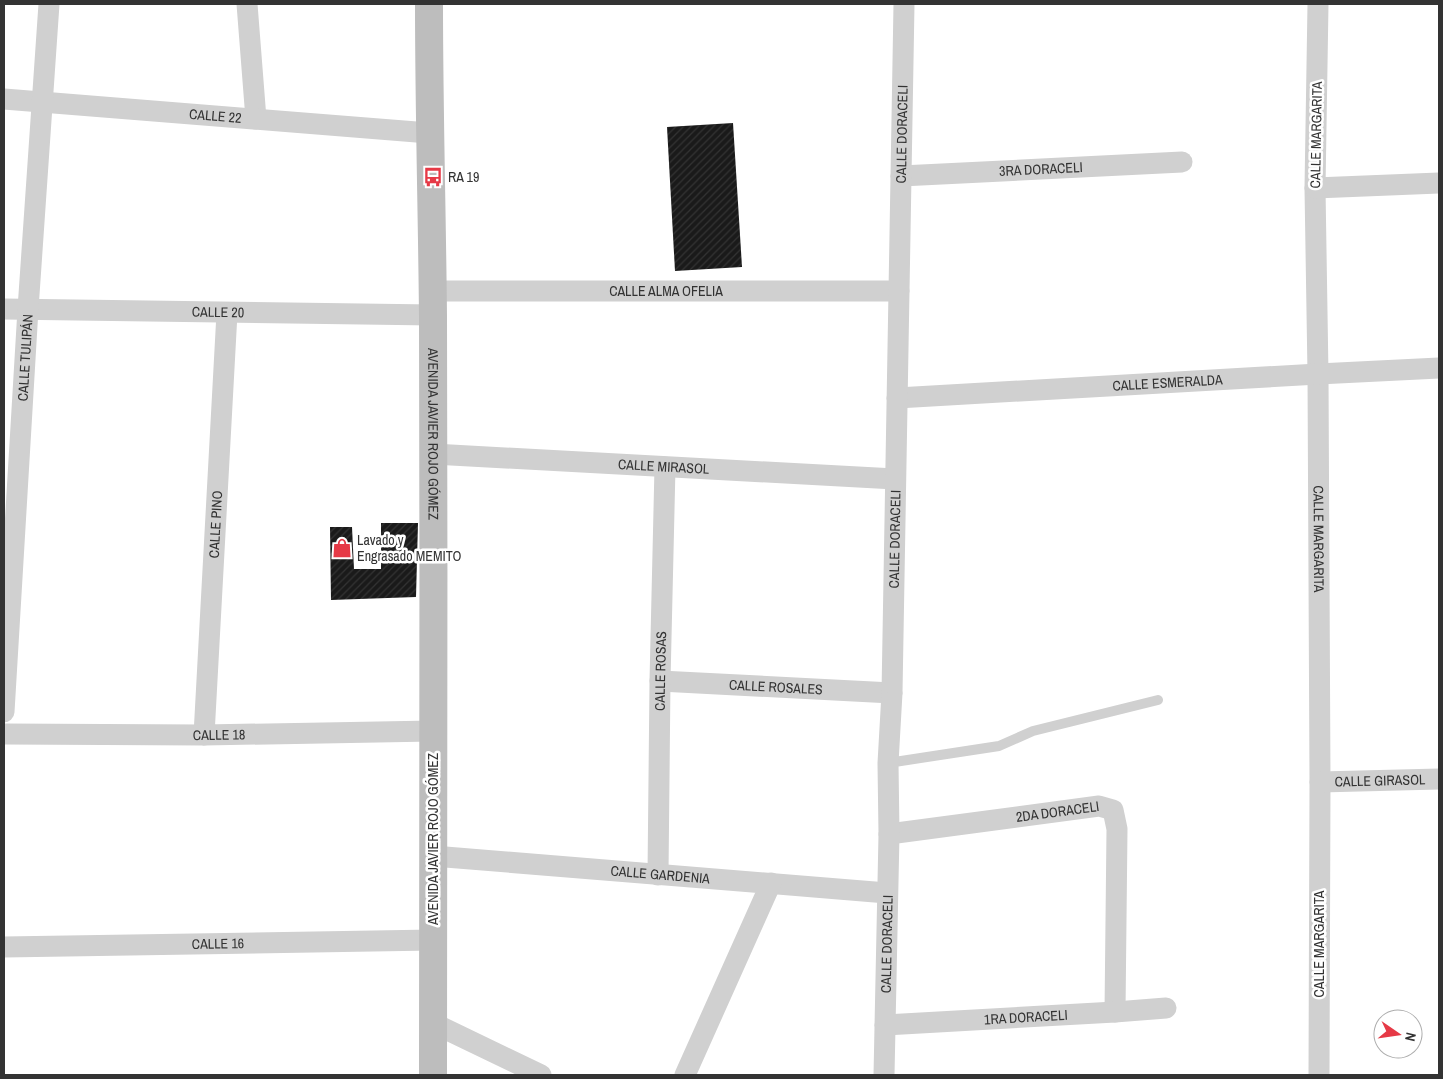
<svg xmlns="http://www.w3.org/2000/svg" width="1443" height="1079" viewBox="0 0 1443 1079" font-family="'Archivo Narrow',sans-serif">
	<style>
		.building { fill: url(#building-hatch) }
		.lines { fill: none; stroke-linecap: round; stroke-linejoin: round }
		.lane { stroke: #d0d0d0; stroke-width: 10 }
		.street { stroke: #d0d0d0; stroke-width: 21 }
		.secondary { stroke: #bdbdbd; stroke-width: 28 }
		.labels { text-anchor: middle; stroke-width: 5; stroke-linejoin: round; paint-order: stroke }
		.street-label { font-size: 14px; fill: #333; stroke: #fff }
		.poi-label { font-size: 14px; fill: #333; stroke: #fff; text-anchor: start }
	</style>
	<defs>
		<pattern id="building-hatch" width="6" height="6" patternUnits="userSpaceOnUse" patternTransform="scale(1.25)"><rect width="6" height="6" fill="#1a1a1a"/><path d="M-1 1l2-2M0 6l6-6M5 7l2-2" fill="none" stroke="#333"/></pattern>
	</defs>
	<rect width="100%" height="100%" fill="#fff"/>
	<!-- building -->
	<g class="building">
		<polygon points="733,123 742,267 675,271 667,127"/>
		<polygon points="381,523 418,523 416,597 331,600 330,527 352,527 354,569 381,569"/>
	</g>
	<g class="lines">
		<!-- lane -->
		<polyline class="lane" points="888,763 999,746 1033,731 1158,700"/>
		<!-- street -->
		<g class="street">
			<polyline points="247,4 256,119"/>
			<path id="s1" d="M 1318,4 L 1315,188 L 1318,374 L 1320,782 L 1319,1075"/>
			<path id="s2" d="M 4,99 L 429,133"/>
			<path id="s3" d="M 901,176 L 1182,162"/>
			<polyline points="1315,188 1439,183"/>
			<path id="s4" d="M 432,291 L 899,291"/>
			<path id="s5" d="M 4,309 L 433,315"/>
			<path id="s6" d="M 897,398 L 1318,374 L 1439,368"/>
			<path id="s7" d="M 433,454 L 895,479"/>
			<path id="s8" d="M 660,681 L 892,693"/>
			<path id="s9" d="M 4,712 L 28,309 L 49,4"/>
			<path id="s10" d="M 4,734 L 204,735 L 433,731"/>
			<path id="s11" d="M 204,735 L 227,313"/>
			<path id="s12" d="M 1320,782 L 1439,779"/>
			<path id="s13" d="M 889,834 L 1099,806 L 1113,810 L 1117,829 L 1115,1012"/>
			<path id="s14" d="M 433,856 L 887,893"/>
			<path id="s15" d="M 658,875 L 660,681 L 665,467"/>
			<path id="s16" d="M 4,947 L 433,940"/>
			<polyline points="433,1023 541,1075"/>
			<path id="s17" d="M 885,1025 L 1115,1012 L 1166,1008"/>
			<polyline points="685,1075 771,883"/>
			<path id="s18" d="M 884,1075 L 889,834 L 888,763 L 892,693 L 904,4"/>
		</g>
		<!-- secondary -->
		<path class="secondary" id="s19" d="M 429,4 C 429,108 432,212 433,316 C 434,569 433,822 433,1075"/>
	</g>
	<!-- icons -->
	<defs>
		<symbol id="bus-bare" viewBox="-9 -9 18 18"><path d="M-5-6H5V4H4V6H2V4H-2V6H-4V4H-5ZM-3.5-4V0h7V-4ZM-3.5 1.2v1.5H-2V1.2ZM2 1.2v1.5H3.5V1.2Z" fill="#e63946" stroke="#fff" stroke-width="2.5" paint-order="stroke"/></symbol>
		<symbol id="shop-bare" viewBox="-9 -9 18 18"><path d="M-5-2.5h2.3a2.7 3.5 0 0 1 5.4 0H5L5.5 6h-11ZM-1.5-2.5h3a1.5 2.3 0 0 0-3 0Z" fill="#e63946" stroke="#fff" stroke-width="2.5" paint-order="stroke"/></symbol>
	</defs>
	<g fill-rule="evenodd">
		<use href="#bus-bare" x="419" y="163" width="28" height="28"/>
		<use href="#shop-bare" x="328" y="534" width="28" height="28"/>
	</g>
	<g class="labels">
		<!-- street labels -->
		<g class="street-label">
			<text dy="5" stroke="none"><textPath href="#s2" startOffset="212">CALLE 22</textPath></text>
			<text dy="5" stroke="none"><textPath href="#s18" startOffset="941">CALLE DORACELI</textPath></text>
			<text transform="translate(1316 135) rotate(-89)" y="5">CALLE MARGARITA</text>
			<text dy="5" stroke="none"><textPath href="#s3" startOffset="140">3RA DORACELI</textPath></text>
			<text dy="5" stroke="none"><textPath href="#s4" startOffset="234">CALLE ALMA OFELIA</textPath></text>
			<text dy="5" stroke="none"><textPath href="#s5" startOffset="214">CALLE 20</textPath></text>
			<text dy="5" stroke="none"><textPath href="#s9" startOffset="355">CALLE TULIPÁN</textPath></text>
			<text dy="5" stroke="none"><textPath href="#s6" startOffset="271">CALLE ESMERALDA</textPath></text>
			<text dy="5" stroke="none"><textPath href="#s19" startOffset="430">AVENIDA JAVIER ROJO GÓMEZ</textPath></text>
			<text dy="5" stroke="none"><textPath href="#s7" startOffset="231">CALLE MIRASOL</textPath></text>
			<text dy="5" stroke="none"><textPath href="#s11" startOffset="211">CALLE PINO</textPath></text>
			<text dy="5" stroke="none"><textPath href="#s1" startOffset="535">CALLE MARGARITA</textPath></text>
			<text dy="5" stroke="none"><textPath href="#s18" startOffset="536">CALLE DORACELI</textPath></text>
			<text dy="5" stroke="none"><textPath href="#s15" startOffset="204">CALLE ROSAS</textPath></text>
			<text dy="5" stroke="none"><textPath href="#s8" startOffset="116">CALLE ROSALES</textPath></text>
			<text dy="5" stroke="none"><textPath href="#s10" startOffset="215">CALLE 18</textPath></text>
			<text dy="5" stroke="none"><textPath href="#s12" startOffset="60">CALLE GIRASOL</textPath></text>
			<text dy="5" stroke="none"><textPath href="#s13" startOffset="170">2DA DORACELI</textPath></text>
			<text transform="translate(433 839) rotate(-90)" y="5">AVENIDA JAVIER ROJO GÓMEZ</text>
			<text dy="5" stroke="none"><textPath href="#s14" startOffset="228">CALLE GARDENIA</textPath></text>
			<text dy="5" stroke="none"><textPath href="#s16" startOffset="214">CALLE 16</textPath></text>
			<text dy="5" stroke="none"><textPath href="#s18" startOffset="131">CALLE DORACELI</textPath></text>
			<text transform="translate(1319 944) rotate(-90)" y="5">CALLE MARGARITA</text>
			<text dy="5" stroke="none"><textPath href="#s17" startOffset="141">1RA DORACELI</textPath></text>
		</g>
		<!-- poi labels -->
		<g class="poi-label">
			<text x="448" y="182">RA 19</text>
			<text x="357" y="545">Lavado y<tspan x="357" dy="16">Engrasado MEMITO</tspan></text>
		</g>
	</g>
	<!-- border -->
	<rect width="1443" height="1079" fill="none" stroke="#333333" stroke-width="10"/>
	<!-- north arrow -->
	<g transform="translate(1398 1034) rotate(103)"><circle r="24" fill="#ffffff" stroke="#adadad"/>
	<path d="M0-4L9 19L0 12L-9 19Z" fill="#e63946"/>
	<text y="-8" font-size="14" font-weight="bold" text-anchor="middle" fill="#333333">N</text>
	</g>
</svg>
